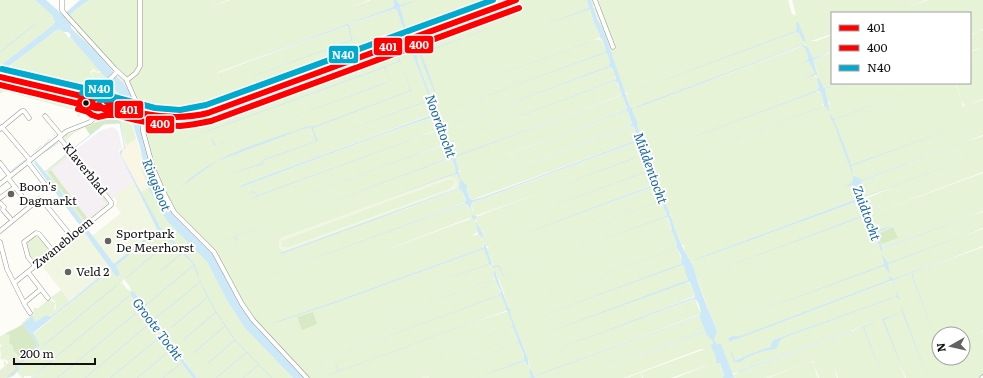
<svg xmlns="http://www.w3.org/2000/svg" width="983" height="378" viewBox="0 0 983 378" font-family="Literata,serif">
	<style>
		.industrial { fill: #f5f0f3 }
		.farmland { fill: #f9f7e4 }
		.green { fill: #e7f3d7; fill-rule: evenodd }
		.forest { fill: #d8eac5 }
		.cemetery { fill: #e9eedb }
		.pitch { fill: #f0f6e1; fill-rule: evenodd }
		.water { fill: #cde8f7; fill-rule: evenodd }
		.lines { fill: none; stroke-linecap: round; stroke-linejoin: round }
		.stream { stroke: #cde8f7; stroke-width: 1 }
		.minor-casing { stroke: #979795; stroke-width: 5 }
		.major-casing { stroke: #858482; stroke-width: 6 }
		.minor { stroke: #fffffe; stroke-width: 4 }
		.major { stroke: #ede9dc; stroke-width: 5 }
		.bus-1-casing { stroke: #fff; stroke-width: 9 }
		.bus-2-casing { stroke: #fff; stroke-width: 9 }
		.bus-3-casing { stroke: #fff; stroke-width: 9 }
		.bus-1 { stroke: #f00; stroke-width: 6 }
		.bus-2 { stroke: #f00; stroke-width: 6 }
		.bus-3 { stroke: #00a9ce; stroke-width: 6 }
		.bus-dot { fill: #111; stroke: #fff; stroke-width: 1.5 }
		.poi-dot { fill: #646362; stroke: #fff; stroke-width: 1.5 }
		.labels { text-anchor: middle; stroke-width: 4; stroke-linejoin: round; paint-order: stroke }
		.street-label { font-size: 12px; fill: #111; stroke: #fff }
		.poi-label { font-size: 12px; fill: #111; stroke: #fff; text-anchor: start }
		.water-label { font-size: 13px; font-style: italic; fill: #1768a6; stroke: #fff }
		.line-badge { stroke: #fff; stroke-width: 1.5 }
		.badge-label { font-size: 11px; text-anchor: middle; font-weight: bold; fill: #fff }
	</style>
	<rect width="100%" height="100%" fill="#fdfcf7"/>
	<!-- industrial -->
	<polygon class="industrial" points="112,127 116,129 118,131 122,148 119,150 119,152 133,181 85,222 47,172 100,131"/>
	<!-- farmland -->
	<polygon class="farmland" points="136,138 142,157 144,167 141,169 148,188 140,192 121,155 122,148"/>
	<!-- green -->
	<g class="green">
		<polygon points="0,0 35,0 52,15 55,22 53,25 0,66"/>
		<path d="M 89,0 L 228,0 L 207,8 L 230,0 L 369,0 L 350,8 L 371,0 L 393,0 L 394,5 L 393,7 L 218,72 L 218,73 L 346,26 L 348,27 L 350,24 L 394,9 L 397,10 C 400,19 403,25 406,34 L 405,37 L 410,35 L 408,34 L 400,8 L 403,5 L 399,5 L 396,0 L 587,0 L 594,23 L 601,37 L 591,41 L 601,39 L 606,51 L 605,52 L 607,53 L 610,62 L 610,66 L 447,127 L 610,67 C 614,69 616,76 615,80 L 585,92 L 616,81 L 622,92 L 621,95 L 482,147 L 621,96 L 623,97 L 627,108 L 626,110 L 501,157 L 626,111 L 628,112 L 632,125 L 470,185 L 632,126 L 634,127 L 638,138 L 637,140 L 471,200 L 466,188 L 467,186 L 461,180 L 459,173 L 461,171 L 458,170 L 454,158 L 456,156 L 453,155 L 450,144 L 451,142 L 449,142 L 445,137 L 444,128 L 439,118 L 418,63 L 417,55 L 410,41 L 410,44 L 408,45 L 410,47 L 430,99 L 428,100 L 430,101 L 434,112 L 433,114 L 268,175 L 242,185 L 239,188 L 380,135 L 434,117 L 438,124 L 439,129 L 402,143 L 440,130 L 444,138 L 444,144 L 409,157 L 446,145 L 449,154 L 449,158 L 427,167 L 451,159 L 456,170 L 455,174 L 457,174 L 460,180 L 460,187 L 381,218 L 459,189 L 462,191 L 466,202 L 399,228 L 465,204 L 468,205 L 470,210 L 473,211 L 471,204 L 473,202 L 639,141 C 644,149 650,163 648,171 L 650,172 L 654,184 L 584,212 L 655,186 L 661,199 L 660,202 L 662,202 L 677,245 L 676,248 L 678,249 L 682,262 L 681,264 L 672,268 L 682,265 L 684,266 L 688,278 L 686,282 L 690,283 L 695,296 L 640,319 L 695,299 L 701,314 L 556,368 L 699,316 L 705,331 L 595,372 L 705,332 L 711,339 L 713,344 L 710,347 C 714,349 717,357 716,362 L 720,363 L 724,377 L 723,378 L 675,378 L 711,364 L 671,378 L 643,378 L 641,373 L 642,378 L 626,378 L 705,349 L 701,349 L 624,378 L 534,378 L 537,375 L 534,376 L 531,370 L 531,377 L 529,378 L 424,378 L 431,375 L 422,378 L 306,378 L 252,321 L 174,215 L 162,193 L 142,132 L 135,105 L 118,76 L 108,64 L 77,33 L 76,31 L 77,30 L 65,17 L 67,15 L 69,16 L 75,10 ZM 451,177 L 458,184 L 454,189 L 451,190 L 285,251 L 281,250 L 279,247 L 279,240 L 281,238 ZM 540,193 L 476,217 C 475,221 479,227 481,231 L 483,231 L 481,233 L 483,240 L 482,240 L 479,234 L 471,236 L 478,232 L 475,220 L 473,218 L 375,254 L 472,217 ZM 484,243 L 486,246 L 489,246 L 487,249 L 494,266 L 492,268 L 484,249 L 343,300 L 483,248 ZM 494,270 C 498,277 502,286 504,294 C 506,299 506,305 510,309 L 510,313 L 528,359 L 530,367 L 529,368 L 525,361 L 516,364 L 525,359 L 520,345 L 518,343 L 519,341 L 508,311 L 457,328 L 507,310 L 502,296 L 501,295 L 497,296 L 501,294 L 496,280 L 492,280 L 495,278 L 493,271 Z"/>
		<path d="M 591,0 L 788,0 L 792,14 L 796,15 L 792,0 L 926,0 L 903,9 L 928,0 L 983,0 L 983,29 L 979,31 L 983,30 L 983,47 L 970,51 L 970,35 L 978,32 L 970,34 L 970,13 L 832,13 L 832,34 L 811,41 L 816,41 L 832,35 L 832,51 L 813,58 L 806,45 L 802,45 L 692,87 L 803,46 L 805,48 L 808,57 L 806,61 L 808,61 L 810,63 L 815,73 L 814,76 L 817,77 L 818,74 L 813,60 L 832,52 L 832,83 L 839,83 L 824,88 L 818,79 L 819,89 L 816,92 L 821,92 L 824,104 L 822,106 L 826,106 L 829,111 L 830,110 L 829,105 L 830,103 L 828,102 L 825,89 L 841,83 L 955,83 L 961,98 L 956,83 L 970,83 L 970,52 L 983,47 L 983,99 L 965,106 L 961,100 L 963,106 L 961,107 L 983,100 L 983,135 L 961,143 L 983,136 L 983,172 L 874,213 L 983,173 L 983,192 L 956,202 L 983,192 L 983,211 L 970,216 L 983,212 L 983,228 L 964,236 L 983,229 L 983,246 L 910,273 L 912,275 L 912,273 L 983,247 L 983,330 L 982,332 L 983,332 L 983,378 L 906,378 L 898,359 L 905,378 L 838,378 L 834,367 L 837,378 L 819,378 L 813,363 L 815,361 L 811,362 L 813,363 L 818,378 L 768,378 L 807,363 L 766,378 L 734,378 L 733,375 L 849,332 L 851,332 L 874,322 L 732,374 L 719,343 L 715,343 L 713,338 L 717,331 L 716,328 C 707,307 700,286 692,264 C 690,258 683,253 684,245 L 682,245 L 676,232 L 676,230 L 670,217 L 671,214 L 669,214 L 658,186 L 660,184 L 657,182 L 648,156 L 649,153 L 646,152 L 642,140 L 643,138 L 641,137 L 637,125 L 638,123 L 632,110 L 632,108 L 630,107 L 626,95 L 628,93 L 626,93 L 624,91 L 606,37 L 607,35 L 605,35 L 599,22 L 601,20 L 599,21 L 594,9 L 595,6 L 593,6 ZM 957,145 L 865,180 L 860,183 L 862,192 L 865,197 L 894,187 L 865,199 L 866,208 L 869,213 L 872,214 L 871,217 L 876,230 L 895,225 L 877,233 L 882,248 L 932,230 L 882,249 L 881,252 L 867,217 L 865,216 L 848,222 L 864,215 L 865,210 L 861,201 L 858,201 L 693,260 L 857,199 L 859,193 L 852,184 L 847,186 L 852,184 L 853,176 L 854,175 L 860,180 L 862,180 ZM 890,276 L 892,279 L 896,278 L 893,280 L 894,284 L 890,281 L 738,338 L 733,341 L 728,341 L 728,340 L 732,336 L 740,336 L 886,282 L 891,280 ZM 873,305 L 783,338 L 780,341 L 775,349 L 765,351 L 747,357 L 741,362 L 734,362 L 732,353 L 735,361 L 739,358 L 747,356 L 770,348 L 773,340 ZM 939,334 L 963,334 L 963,358 L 939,358 Z"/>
		<path d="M 59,29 L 63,31 L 69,38 L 70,37 L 100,70 L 98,72 L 93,69 L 90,72 L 95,80 L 96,85 C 82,95 76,91 61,87 L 60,88 L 56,88 L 5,76 L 5,75 L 0,74 L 39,43 Z"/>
		<polygon points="93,71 98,73 101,72 107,79 101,85 97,95 92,97 76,92 89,91 93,93 93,96 97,83 91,73"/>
		<polygon points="0,82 83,107 80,116 78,117 77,112 74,110 4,91 0,94"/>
		<path d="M 110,82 L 121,95 L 127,107 C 118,105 101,102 104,89 Z"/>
		<polygon points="116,113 129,115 136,138 126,146 120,123 123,117 113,116 108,120 97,122 90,127 85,127 74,133 65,141 64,137 66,135"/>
		<polygon points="68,152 71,157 69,158 68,157 48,172 85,221 106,204 101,197 103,196 108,202 107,204 82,224 46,172"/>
		<path d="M 144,167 L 152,194 L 167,221 L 207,262 L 228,302 L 245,328 L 293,378 L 197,378 L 154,318 L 151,317 C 150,310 138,293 131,291 L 130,287 L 124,279 L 120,285 L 122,283 L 127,289 L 129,290 L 131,295 L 147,317 L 151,319 L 149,324 L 153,324 L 160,332 L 161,337 L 193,378 L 32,378 L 44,367 L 32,376 L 24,376 L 24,378 L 21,377 L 17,372 L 20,369 L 18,366 L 40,346 L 33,334 L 112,269 L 117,277 L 120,274 L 116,266 L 159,230 L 193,264 L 198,277 L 194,263 L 161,229 L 140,192 L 148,188 L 141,169 Z"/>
		<polygon points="451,179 454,180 455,183 450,189 287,248 282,247 281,241 283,240 443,181"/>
		<polygon points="37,235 48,248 49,247 51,250 36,262 31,256 29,257 29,256 30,256 27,244 25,244 29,239 31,240"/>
		<polygon points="61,290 70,301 51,317 47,315 36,322 32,317 22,325 21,324 30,316 31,313 34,316 32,312 34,311 33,309 35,307 37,309 49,299 55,303 54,312 56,307 55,301 50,298"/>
		<polygon points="5,334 10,335 11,345 13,346 13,350 17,356 8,363 8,361 2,358 7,364 4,366 4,361 0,358 1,356 0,347 2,346 0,344 0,338"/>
	</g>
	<!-- forest -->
	<g class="forest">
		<path d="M 113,116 L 124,117 L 120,123 L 104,124 L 90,135 L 85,127 C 90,127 92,124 97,122 C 105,119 105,121 113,116 Z"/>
		<polygon points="51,170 88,219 85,221 48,172"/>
		<polygon points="893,227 898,238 881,244 878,234"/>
		<polygon points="313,312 317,324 302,330 297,317"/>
		<path d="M 23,324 L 38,345 L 16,366 L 18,369 C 14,373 10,378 5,378 L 15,369 L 14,366 L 21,360 L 13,350 L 13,346 L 9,343 L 10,335 L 5,334 L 0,338 L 0,337 C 8,331 14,330 23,324 Z"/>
	</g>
	<!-- cemetery -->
	<polygon class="cemetery" points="17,356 21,360 14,366 16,369 5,378 0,378 0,370"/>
	<!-- pitch -->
	<g class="pitch">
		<path d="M 453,177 L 456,179 L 458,184 L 454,189 L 451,190 L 285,251 L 281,250 L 279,247 L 278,241 L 281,238 L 445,178 ZM 451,179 L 454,180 L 455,183 L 450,189 L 287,248 L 282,247 L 281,241 L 283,240 L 443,181 Z"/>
		<polygon points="133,181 157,229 70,301 42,266 82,233 85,232 92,236 121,213 116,206 117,201 114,197"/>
	</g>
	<!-- water -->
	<g class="water">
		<polygon points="35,0 46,0 63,15 80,0 89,0 75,10 69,16 67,15 65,18 71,25 71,28 96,52 128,89 135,105 135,109 146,145 173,212 213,254 252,321 306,378 293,378 245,328 228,302 207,262 167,221 149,189 140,147 127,106 124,104 118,92 72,39 70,37 71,35 68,32 64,32 59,29 54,32 0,73 0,66 53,25 55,22 52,15"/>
		<polygon points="393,0 396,0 400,5 417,0 400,7 406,28 410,35 507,0 215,107 186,111 162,113 215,107 405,37 406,34 401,22 366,35 401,22 397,10 394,9 349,24 352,40 359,38 223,87 351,40 351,39 348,26 346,26 218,72 393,7 394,5"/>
		<path d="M 587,0 L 591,0 L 597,18 L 605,34 L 607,35 L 606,37 L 630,107 L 633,108 L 632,110 L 638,123 L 637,125 L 641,137 L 644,138 L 642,140 L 646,152 L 649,153 L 648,158 L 652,168 L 655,168 L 653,170 C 658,186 665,201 670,215 C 676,231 681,247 691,262 C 694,267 697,279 699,285 C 704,300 710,314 716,328 L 717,331 L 714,339 L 716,343 L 721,344 L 734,378 L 723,378 L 724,375 L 720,363 L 716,363 C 717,357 713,349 710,346 L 713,343 L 711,339 L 709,338 L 705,332 L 594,372 L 705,331 L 699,316 L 536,376 L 534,378 L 529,378 L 531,377 L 529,370 L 531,370 L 534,376 L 700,315 C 702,310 698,300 694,299 L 533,358 L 695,297 L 695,296 L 690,282 L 688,282 L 529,339 L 688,280 L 684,266 L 682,265 L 527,321 L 681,264 C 683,260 680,251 677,248 L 510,309 L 510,313 L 528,359 L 529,368 L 525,361 L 476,378 L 524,360 L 524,355 L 519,343 L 422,378 L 518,343 L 518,339 L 513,327 L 372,378 L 512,327 L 513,325 L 507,310 L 324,377 L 338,371 L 334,358 L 339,371 L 506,310 L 506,307 L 501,295 L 302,368 L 499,295 L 501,292 L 495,279 L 332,338 L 494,279 L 495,278 L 493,271 L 495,271 L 508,307 L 510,309 L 676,248 L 677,245 L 673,233 L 671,232 L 507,292 L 671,232 L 672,230 L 668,217 L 665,217 L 503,276 L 498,266 L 493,268 L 490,264 L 420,288 L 488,264 L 489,262 L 484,249 L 335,303 L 272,324 L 281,320 L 334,302 L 480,249 L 484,247 L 484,243 L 486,246 L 493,266 L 499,265 L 504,276 L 666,216 L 667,215 L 661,201 L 501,259 L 660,201 L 660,196 L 655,186 L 493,245 L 653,185 L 654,182 L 649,171 L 487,230 L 647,171 L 649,169 L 647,158 L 640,142 L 636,142 L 473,202 L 471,204 L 472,212 L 468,205 L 465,204 L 247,283 L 465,203 L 466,200 L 462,191 L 459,189 L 281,254 L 280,253 L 459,188 L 460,180 L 457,174 L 455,174 L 374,203 L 455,173 C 457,169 453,164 452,160 L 449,159 L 236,236 L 237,242 L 234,237 L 210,246 L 449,158 L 450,156 L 447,146 L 443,145 L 272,207 L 444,144 L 444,138 L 439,130 L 247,200 L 258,195 L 253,192 L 246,195 L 253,191 L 259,195 L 261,194 L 438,130 L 439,127 L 435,118 L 433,117 L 380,135 L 239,188 L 242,185 L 268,175 L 429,116 L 434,112 L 431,101 L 428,101 L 265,160 L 263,161 L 263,164 L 228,175 L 262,163 L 262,161 L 265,159 L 316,141 L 311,127 L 300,130 L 217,161 L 181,187 C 213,154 267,141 309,126 L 315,126 L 409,91 L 410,89 L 401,63 L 399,62 L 385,67 L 389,81 L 384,84 L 215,145 L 214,145 L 210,136 L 216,145 L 387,82 L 389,81 L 385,69 L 383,68 L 206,132 L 174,148 L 207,131 L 397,62 L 399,60 L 396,51 L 394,50 L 180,129 L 169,129 L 171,128 L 180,128 L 402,47 L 396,50 L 410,87 L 411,91 L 313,128 L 313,129 L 318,141 L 423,102 L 430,99 L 409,45 L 409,41 L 410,40 L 417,54 L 418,63 L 439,118 L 444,128 L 445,137 L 450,142 L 462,138 L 450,143 L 453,154 L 455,156 L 620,96 L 622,95 L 618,83 L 615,81 L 464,137 L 615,80 L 616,78 L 613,69 L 610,67 L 447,127 L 609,66 L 610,62 L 607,53 L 605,53 L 442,112 L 605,52 L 606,51 L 602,39 L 600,38 L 590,42 L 437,97 C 432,88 417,50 417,42 L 514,6 L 417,42 L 419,50 L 421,53 L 514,19 L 421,54 L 427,68 L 511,37 L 427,68 L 432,83 L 527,48 L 432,83 L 437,97 L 600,38 L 600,35 L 594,23 L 529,47 L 594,23 L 590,9 L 544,25 L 589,8 ZM 621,96 L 623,97 L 627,108 L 626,110 L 498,158 L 626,111 L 628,112 L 632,124 L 630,126 L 470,185 L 632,126 L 634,127 L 638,138 L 637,140 L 483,197 L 472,200 L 470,199 L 466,188 L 468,186 L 461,180 L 455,157 Z"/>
		<polygon points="798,22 806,41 803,41 799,33 796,32 631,92 796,31 797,28 796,23"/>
		<polygon points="802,45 807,46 813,58 832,51 813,60 818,76 815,75 806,78 815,73 809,62 807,61 798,65 807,60 808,57 805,48 801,46 636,108 637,107 643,104"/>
		<polygon points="819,78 824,88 841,83 825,89 830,111 829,111 825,106 658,167 824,106 824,104 821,92 818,91 653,152 818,90 819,87 817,79"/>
		<polygon points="910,91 834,120 846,150 926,120 846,150 851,165 965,124 854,165 851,167 853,173 852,173 833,121 831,120 822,124 831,120 830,113 833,118 835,119"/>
		<path d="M 983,135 L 865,180 L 861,182 C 860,187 862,192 864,196 L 866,196 L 983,153 L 865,197 L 866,208 L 870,214 L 876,230 L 895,225 L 877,233 L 882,248 L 983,212 L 882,249 L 882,253 C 878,245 870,219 865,216 L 699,277 L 864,215 L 865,210 L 861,201 L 858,201 L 701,258 L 693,260 L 857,199 L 859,193 L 853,185 L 843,187 L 852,183 L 853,175 L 862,180 Z"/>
		<path d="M 123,149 L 121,155 L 160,227 L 194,263 L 199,276 L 198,277 L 193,264 L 159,230 L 116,266 L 120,274 L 117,277 L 111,270 L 33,333 L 40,346 L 18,366 L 20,369 C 17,372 12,378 8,378 L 18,369 L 16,366 L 38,345 L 23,324 L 32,316 L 36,322 L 46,315 L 51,317 L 110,268 L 85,233 L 84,230 L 86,229 L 89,231 L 114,264 L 157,229 L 120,154 L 120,151 Z"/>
		<polygon points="642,155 628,161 477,216 475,220 482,232 483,240 478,233 325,289 478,233 475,220 472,218 293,284 469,219 472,217 472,215 477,216 489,212"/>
		<polygon points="35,160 56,185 82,221 81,225 80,225 77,222 34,163"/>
		<polygon points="983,228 888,264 890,274 884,266 718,326 883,265 884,263 882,255 888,263"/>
		<polygon points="983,246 912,273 939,350 911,273 893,280 895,289 892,281 890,281 729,342 728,339 732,336 740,336 889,280 890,276 893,279"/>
		<path d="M 131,291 L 134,292 L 144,304 L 147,304 L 146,308 L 151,315 L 150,318 L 147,317 L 142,311 L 140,310 C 140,303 131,299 130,292 Z"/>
		<path d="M 896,291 L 900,300 L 896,297 L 783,338 L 780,341 L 776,349 L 765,351 L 747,357 L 741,362 L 734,362 L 731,353 L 732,352 L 735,361 C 742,356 760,351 770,347 L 773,340 L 897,296 Z"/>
		<polygon points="900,303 928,378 902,312 884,320 906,378 882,319 864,327 883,378 863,327 851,331 854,342 851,332 849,332 735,374 740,371 902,312 902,310"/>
		<polygon points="152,318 156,318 156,322 160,329 197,378 193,378 162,337 160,337 160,332 153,324 149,324 151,319"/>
	</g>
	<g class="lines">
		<!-- stream -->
		<g class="stream">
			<polyline points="0,52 34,25"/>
			<polyline points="54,136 55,135"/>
			<polyline points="44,145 50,139"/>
			<polyline points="73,149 104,124 120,123 125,149"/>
			<polyline points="35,151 41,146"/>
			<polyline points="46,151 58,143"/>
			<polyline points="11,171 25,160"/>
			<polyline points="45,172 67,154"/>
			<polyline points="161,271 182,253"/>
			<polyline points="126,278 170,241"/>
			<polyline points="200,280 201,283"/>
			<polyline points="202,286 216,312 235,340 272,378"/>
			<polyline points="147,304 194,265"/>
			<polyline points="156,318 200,282"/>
			<polyline points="172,327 207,298"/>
			<polyline points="183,340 216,312"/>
			<polyline points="44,345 116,286"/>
			<polyline points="195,352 225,326"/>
			<polyline points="208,363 235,340"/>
			<polyline points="31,378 129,296"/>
			<polyline points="57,378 140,310"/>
			<polyline points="85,378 149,324"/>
			<polyline points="110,378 159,338"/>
			<polyline points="137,378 172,349"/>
			<polyline points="163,378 181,363"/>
			<polyline points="216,378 246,353"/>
			<polyline points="243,378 258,365"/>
		</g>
		<defs>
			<g id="minor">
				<polyline points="62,0 62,10 65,14 115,69 126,79 137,104"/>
				<polyline points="595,0 613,47"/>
				<polyline points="127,80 136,73 140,66 140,0"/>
				<polyline points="98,96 101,88 117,72"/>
				<path d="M 93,115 C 105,120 103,115 114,113 C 122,110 135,114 142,118 L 143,131 L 153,168 L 163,191 L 174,212 L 214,252 L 242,304 L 253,320 L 307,378"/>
				<polyline points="45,116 61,135"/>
				<polyline points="2,127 30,160"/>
				<polyline points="0,129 22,111 24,111 29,118"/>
				<polyline points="28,162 47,187"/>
				<polyline points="0,163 10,176"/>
				<polyline points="8,178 28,204"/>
				<polyline points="0,184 67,131 90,122 96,116 100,109"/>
				<polyline points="0,198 15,187"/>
				<polyline points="0,203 4,207 3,210 10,218"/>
				<polyline points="0,231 39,199 42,200 71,236"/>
				<polyline points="0,242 7,269 25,305 30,313"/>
				<polyline points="35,266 28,257 24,242 36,233 39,234 53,251"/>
				<polyline points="14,283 111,205 111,202 59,137"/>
				<polyline points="41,289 48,298"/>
				<polyline points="24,303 41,289 28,272"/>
				<polyline points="982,378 983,377"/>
			</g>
			<g id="major">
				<polyline points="0,77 93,103"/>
				<polyline points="51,88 94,99"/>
				<path d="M 106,102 C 136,113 165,122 197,116 L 516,0"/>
				<polyline points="105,107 106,102 104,98 100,96 95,98 93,104 97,109 101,109 105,107 116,107"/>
			</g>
		</defs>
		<!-- minor casing -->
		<use href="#minor" class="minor-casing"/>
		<!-- major casing -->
		<use href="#major" class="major-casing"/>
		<!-- minor -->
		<use href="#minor" class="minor"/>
		<!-- major -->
		<use href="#major" class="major"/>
		<defs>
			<g id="bus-1">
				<path d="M 0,77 L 94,99 L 102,96 L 107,102 L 111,104 C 143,116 176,121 208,113 L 516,0"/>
				<path d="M 80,101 L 94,105 L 95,108 C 102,109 110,107 117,107"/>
			</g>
			<g id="bus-2">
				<path d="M 0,85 L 92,107 L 99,105 C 110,118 163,126 180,126 C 190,125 201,123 211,121 L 519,8"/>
				<polyline points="78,109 88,112 92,115 98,117 107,115 117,115"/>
			</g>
			<g id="bus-3">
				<polyline points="2,69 92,90 104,88 114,97 155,108 180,110 206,105 493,0"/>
				<polyline points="82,93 97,98 100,100 117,99"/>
			</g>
		</defs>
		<!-- bus-1 casing -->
		<use href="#bus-1" class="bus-1-casing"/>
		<!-- bus-2 casing -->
		<use href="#bus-2" class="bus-2-casing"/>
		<!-- bus-3 casing -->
		<use href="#bus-3" class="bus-3-casing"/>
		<!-- bus-1 -->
		<use href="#bus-1" class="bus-1"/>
		<!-- bus-2 -->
		<use href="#bus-2" class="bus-2"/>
		<!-- bus-3 -->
		<use href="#bus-3" class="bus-3"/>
	</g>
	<!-- markers -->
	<circle class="bus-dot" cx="86" cy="103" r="3.5"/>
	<g class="poi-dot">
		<circle cx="11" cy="194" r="4"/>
		<circle cx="108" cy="241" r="4"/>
		<circle cx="68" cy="272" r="4"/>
	</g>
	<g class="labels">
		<!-- street labels -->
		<g class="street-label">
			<text transform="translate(85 169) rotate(51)" y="4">Klaverblad</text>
			<text transform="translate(63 243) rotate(-39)" y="4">Zwanebloem</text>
		</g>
		<!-- poi labels -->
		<g class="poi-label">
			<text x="19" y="191">Boon's<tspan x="19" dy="14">Dagmarkt</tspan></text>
			<text x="116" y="238">Sportpark<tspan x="116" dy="14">De Meerhorst</tspan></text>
			<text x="76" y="276">Veld 2</text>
		</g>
		<!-- water labels -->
		<g class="water-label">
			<text transform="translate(441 126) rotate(70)" y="5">Noordtocht</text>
			<text transform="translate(651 168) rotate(70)" y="5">Middentocht</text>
			<text transform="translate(157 185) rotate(68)" y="5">Ringsloot</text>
			<text transform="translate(867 213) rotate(70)" y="5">Zuidtocht</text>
			<text transform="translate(158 329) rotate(53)" y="5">Groote Tocht</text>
		</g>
	</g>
	<g class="line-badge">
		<rect x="404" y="35" width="30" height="19" rx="4" fill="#f00"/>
		<rect x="373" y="37" width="30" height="19" rx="4" fill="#f00"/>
		<rect x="328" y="45" width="31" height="19" rx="4" fill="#00a9ce"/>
		<rect x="84" y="79" width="30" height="19" rx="4" fill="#00a9ce"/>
		<rect x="114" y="100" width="30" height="19" rx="4" fill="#f00"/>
		<rect x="145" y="115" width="30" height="19" rx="4" fill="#f00"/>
	</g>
	<g class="badge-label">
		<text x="419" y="49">400</text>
		<text x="388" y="51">401</text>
		<text x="343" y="59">N40</text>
		<text x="99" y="93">N40</text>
		<text x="129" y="114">401</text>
		<text x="160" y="128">400</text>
	</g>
	<!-- legend -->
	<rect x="831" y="12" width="140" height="72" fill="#ffffff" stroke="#a0a0a0"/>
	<rect x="839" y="25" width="20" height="6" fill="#ff0000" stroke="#a0a0a0"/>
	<text x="867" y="32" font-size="12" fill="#111111">401</text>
	<rect x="839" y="45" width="20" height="6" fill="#ff0000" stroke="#a0a0a0"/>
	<text x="867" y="52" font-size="12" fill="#111111">400</text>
	<rect x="839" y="65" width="20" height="6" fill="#00a9ce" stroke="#a0a0a0"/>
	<text x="867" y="72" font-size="12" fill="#111111">N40</text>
	<!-- north arrow -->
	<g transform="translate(951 346) rotate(262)"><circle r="19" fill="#ffffff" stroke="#a0a0a0"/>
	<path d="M0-3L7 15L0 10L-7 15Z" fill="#646362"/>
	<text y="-6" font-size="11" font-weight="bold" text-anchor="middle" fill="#111111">N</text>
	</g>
	<!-- scale -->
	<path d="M14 358v6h81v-6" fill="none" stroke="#111111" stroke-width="2"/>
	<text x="20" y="358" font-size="12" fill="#111111" stroke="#ffffff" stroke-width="3" paint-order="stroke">200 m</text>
</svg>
